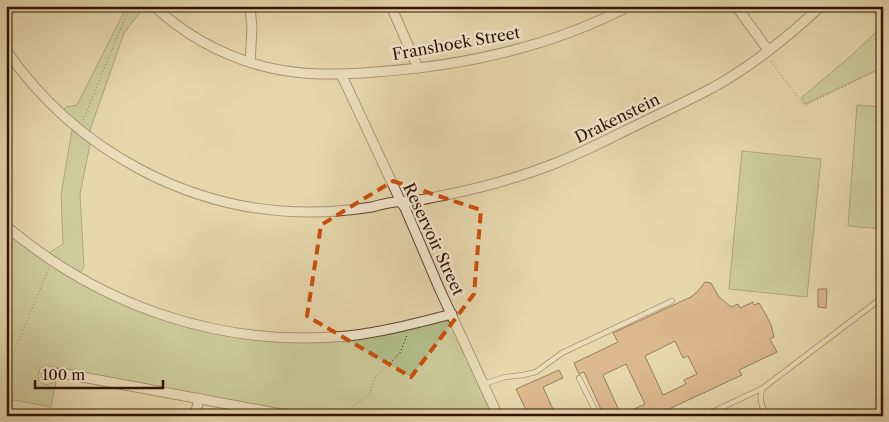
<svg xmlns="http://www.w3.org/2000/svg" width="889" height="422" viewBox="0 0 889 422" font-family="'Libre Caslon Text',serif">
	<style>
		.green { fill: #b2bf8b; stroke: #726948 }
		.building { fill: #d19266; stroke: #331306; fill-rule: evenodd }
		.lines { fill: none; stroke-linecap: round; stroke-linejoin: round }
		.lane-casing { stroke: #604430; stroke-width: 6 }
		.street-casing { stroke: #604430; stroke-width: 11 }
		.path { stroke: #331306; stroke-width: 1; stroke-dasharray: 1 2.5; stroke-linecap: butt }
		.lane { stroke: #efe5ca; stroke-width: 4.5 }
		.street { stroke: #efe5ca; stroke-width: 9 }
		.marked { fill: none; stroke: #cd4e0b; stroke-width: 4; stroke-dasharray: 10 6; stroke-linejoin: round }
		.labels { text-anchor: middle; stroke-width: 5; stroke-linejoin: round; paint-order: stroke }
		.street-label { font-size: 16px; fill: #331306; stroke: #efe5ca }
	</style>
	<rect width="100%" height="100%" fill="#e6d7ad"/>
	<filter id="stains"><feTurbulence type="fractalNoise" baseFrequency=".004" numOctaves="4"/><feColorMatrix values="0 0 0 0 .2 0 0 0 0 .09 0 0 0 0 .02 0 0 0 .5 -.17"/></filter>
	<radialGradient id="worn" r=".72"><stop offset=".6" stop-color="#630" stop-opacity="0"/><stop offset="1" stop-color="#630" stop-opacity=".3"/></radialGradient>
	<!-- green -->
	<g class="green">
		<polygon points="127,6 145,6 124,33 89,133 62,111 66,107 77,105"/>
		<polygon points="883,25 883,67 805,104 801,98 852,55"/>
		<polygon points="857,105 883,107 883,229 848,226"/>
		<polygon points="72,130 90,144 80,194 84,267 80,273 49,253 63,244 61,195"/>
		<polygon points="742,151 821,159 807,297 729,289"/>
		<path d="M 6,231 C 64,279 124,309 197,328 C 231,337 267,343 302,342 C 315,341 329,339 343,338 C 357,337 371,337 385,335 C 405,331 424,326 443,320 L 448,321 L 451,323 L 494,416 L 312,416 L 47,366 L 40,369 L 38,377 C 40,385 48,387 54,381 L 56,381 L 51,407 L 8,399 L 6,405 Z"/>
	</g>
	<!-- building -->
	<g class="building">
		<path d="M 705,282 L 711,283 L 719,297 L 731,307 L 738,304 L 740,308 L 753,302 L 754,305 L 759,303 L 766,315 L 771,325 L 774,337 L 770,339 L 777,352 L 739,370 L 742,375 L 654,416 L 604,416 L 584,372 L 579,374 L 574,363 L 618,342 L 613,333 L 691,297 L 698,291 ZM 675,341 L 683,358 L 688,356 L 697,374 L 684,380 L 686,384 L 663,395 L 645,356 ZM 626,364 L 645,404 L 621,415 L 603,375 Z"/>
		<polygon points="818,289 827,289 826,308 818,307"/>
		<polygon points="559,370 563,378 543,387 556,416 529,416 516,389"/>
	</g>
	<g class="lines">
		<defs>
			<g id="lane">
				<polyline points="579,378 598,416"/>
				<polyline points="484,384 505,377 523,375 536,372 562,353 672,301"/>
				<polyline points="704,416 763,388"/>
				<path d="M 766,416 C 762,406 758,398 763,388 L 883,297"/>
			</g>
			<g id="street">
				<path d="M 154,6 C 186,36 223,56 266,67 C 302,76 338,75 375,72 C 462,66 551,47 629,6"/>
				<polyline points="250,6 252,29 250,62"/>
				<polyline points="391,6 418,68"/>
				<polyline points="736,6 768,50"/>
				<path d="M 6,50 C 75,150 190,213 312,212 C 332,212 352,210 372,207 C 379,205 387,203 395,202 C 401,201 407,202 413,201 C 424,200 434,197 445,195 C 481,188 517,178 551,165 C 582,153 610,138 639,124 C 664,112 689,100 714,87 C 753,65 788,37 821,6"/>
				<polyline points="341,74 401,202 405,208 440,290 498,416"/>
				<path d="M 6,226 C 102,307 222,348 348,336 C 383,332 417,323 452,314"/>
				<polyline points="46,376 61,373 292,416"/>
				<polyline points="195,416 199,398"/>
			</g>
		</defs>
		<!-- lane casing -->
		<use href="#lane" class="lane-casing"/>
		<!-- street casing -->
		<use href="#street" class="street-casing"/>
		<!-- path -->
		<g class="path">
			<polyline points="771,61 804,106 883,68"/>
			<polyline points="83,120 128,11 133,6"/>
			<polyline points="6,373 7,368 49,268"/>
			<polyline points="342,416 346,411 369,395 375,378 400,353 407,335"/>
		</g>
		<!-- lane -->
		<use href="#lane" class="lane"/>
		<!-- street -->
		<use href="#street" class="street"/>
	</g>
	<!-- marked area -->
	<path d="M0 0H889V422H0ZM 393,181 L 481,210 L 474,294 L 411,377 L 307,316 L 321,225 Z" fill="#e6d7ad" fill-opacity=".55" fill-rule="evenodd"/>
	<path class="marked" d="M 393,181 L 481,210 L 474,294 L 411,377 L 307,316 L 321,225 Z"/>
	<g class="labels">
		<!-- street labels -->
		<g class="street-label">
			<text transform="translate(456 43) rotate(-10)" y="6">Franshoek Street</text>
			<text transform="translate(617 118) rotate(-26)" y="6">Drakenstein</text>
			<text transform="translate(434 239) rotate(65)" y="6">Reservoir Street</text>
		</g>
	</g>
	<!-- margin -->
	<rect width="889" height="422" fill="none" stroke="#e6d7ad" stroke-width="25"/>
	<rect x="8" y="8" width="874" height="407" fill="none" stroke="#331306" stroke-width="2.5"/>
	<rect x="12" y="12" width="864" height="397" fill="none" stroke="#331306"/>
	<!-- scale -->
	<path d="M35 380v8h128v-8" fill="none" stroke="#331306" stroke-width="2.5"/>
	<text x="42" y="380" font-size="15" fill="#331306" stroke="#efe5ca" stroke-width="4" paint-order="stroke">100 m</text>
	<rect width="100%" height="100%" filter="url(#stains)"/>
	<rect width="100%" height="100%" fill="url(#worn)"/>
</svg>
